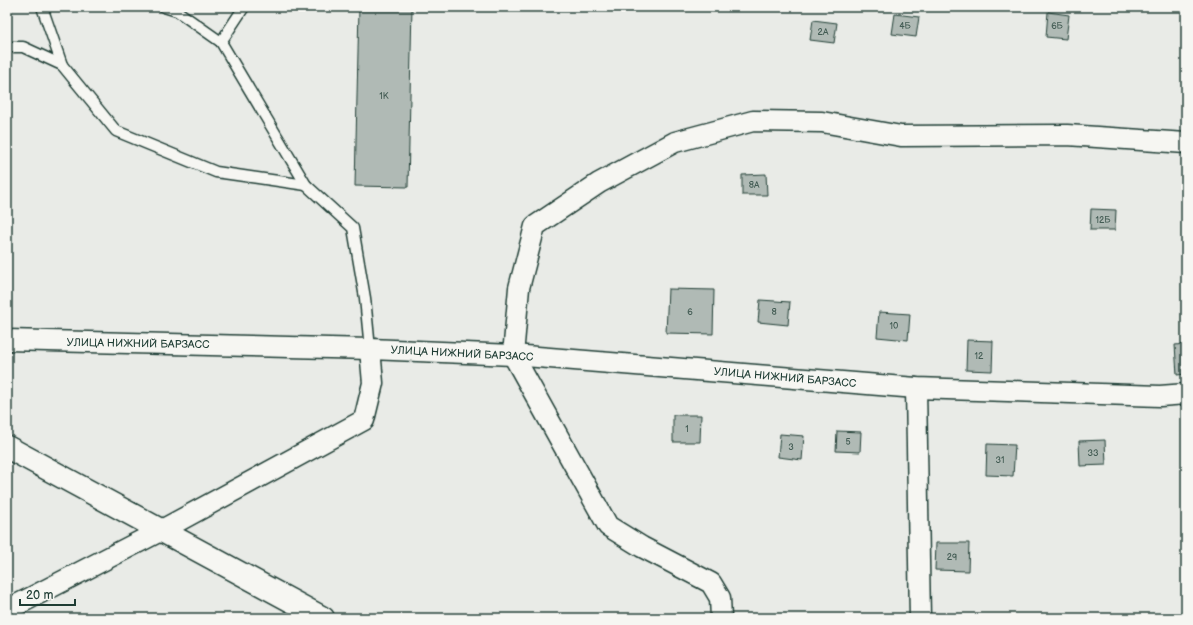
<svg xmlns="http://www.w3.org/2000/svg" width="1193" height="625" viewBox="0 0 1193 625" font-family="'Balsamiq Sans',sans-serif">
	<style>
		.building { fill: #b0bab5; stroke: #1f3d34 }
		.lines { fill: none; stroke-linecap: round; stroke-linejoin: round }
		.service-casing { stroke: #1f3d34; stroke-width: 13 }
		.minor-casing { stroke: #1f3d34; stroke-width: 23 }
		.secondary-casing { stroke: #1f3d34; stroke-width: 25 }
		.service { stroke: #f6f6f2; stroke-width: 10 }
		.minor { stroke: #f6f6f2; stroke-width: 20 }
		.secondary { stroke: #f6f6f2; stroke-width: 22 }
		.labels { text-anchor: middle; stroke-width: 3; stroke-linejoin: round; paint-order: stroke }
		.number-label { font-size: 9px; fill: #435c54 }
		.street-label { font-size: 11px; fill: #1f3d34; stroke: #f6f6f2 }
	</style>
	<rect width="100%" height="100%" fill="#e9ebe7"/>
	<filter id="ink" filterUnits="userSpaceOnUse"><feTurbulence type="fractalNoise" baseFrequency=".025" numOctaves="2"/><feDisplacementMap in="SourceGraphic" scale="8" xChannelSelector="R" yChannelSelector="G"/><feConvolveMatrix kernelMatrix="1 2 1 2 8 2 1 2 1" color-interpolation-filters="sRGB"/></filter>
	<g filter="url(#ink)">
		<!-- building -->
		<g class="building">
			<polygon points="359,7 412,7 408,187 355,186"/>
			<polygon points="1048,12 1069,15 1066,39 1046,37"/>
			<polygon points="895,14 919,17 916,37 892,34"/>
			<polygon points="813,20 837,23 834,43 810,40"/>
			<polygon points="766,174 767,195 742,195 742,175"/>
			<polygon points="1091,209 1116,210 1115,230 1090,230"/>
			<polygon points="668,289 714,290 713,334 666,333"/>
			<polygon points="760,300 790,302 788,325 758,322"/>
			<polygon points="879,312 910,314 908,340 877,337"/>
			<polygon points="967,340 993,341 992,371 966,370"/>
			<polygon points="1186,344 1186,374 1177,375 1175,345"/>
			<polygon points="673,415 701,415 700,442 673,442"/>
			<polygon points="837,431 861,432 860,452 836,451"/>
			<polygon points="780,434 804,436 802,460 778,457"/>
			<polygon points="1105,440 1106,465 1080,466 1079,441"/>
			<polygon points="987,444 1015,445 1013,476 986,475"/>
			<polygon points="936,543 969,543 968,571 935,570"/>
		</g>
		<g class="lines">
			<defs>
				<g id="service">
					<polyline points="42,7 62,65"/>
					<polyline points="164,7 177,11 221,42 306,185 353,228 365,298 370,349"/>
					<polyline points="221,42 244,7"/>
					<polyline points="7,47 23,47 62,65 116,131 216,172 306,185"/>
				</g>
				<g id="minor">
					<polyline points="7,340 370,349 513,355 916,388 1160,396 1186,394"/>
					<polyline points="916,388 920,618"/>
					<polyline points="7,610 160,531 364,420 373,383 370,349"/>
					<polyline points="721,618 720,598 711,583 642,547 608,526 513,355 519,288 535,226 599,183 675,142 753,121 822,122 901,136 1067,135 1186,143"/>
				</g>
				<polyline id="secondary" points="7,447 323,618"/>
			</defs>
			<!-- service casing -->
			<use href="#service" class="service-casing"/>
			<!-- minor casing -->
			<use href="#minor" class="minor-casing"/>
			<!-- secondary casing -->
			<use href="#secondary" class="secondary-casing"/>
			<!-- service -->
			<use href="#service" class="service"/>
			<!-- minor -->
			<use href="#minor" class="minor"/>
			<!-- secondary -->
			<use href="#secondary" class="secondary"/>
		</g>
	</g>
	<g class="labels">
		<!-- number labels -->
		<g class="number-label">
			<text x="905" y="29">4Б</text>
			<text x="1057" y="29">6Б</text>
			<text x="823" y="35">2А</text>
			<text x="384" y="99">1К</text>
			<text x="754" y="188">8А</text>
			<text x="1103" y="223">12Б</text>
			<text x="690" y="315">6</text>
			<text x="774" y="315">8</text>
			<text x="894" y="329">10</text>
			<text x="979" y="359">12</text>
			<text x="687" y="432">1</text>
			<text x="848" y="445">5</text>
			<text x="791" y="450">3</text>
			<text x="1093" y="456">33</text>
			<text x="1000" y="463">31</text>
			<text x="952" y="560">29</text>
		</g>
		<!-- street labels -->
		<g class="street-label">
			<text transform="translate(138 343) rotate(1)" y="4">УЛИЦА НИЖНИЙ БАРЗАСС</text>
			<text transform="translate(462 353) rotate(3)" y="4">УЛИЦА НИЖНИЙ БАРЗАСС</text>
			<text transform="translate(785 377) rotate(5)" y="4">УЛИЦА НИЖНИЙ БАРЗАСС</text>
		</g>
	</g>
	<!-- margin -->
	<rect width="1193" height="625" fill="none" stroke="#f6f6f2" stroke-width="24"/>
	<rect x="12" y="12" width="1169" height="601" fill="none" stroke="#1f3d34" stroke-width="1.5" filter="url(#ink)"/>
	<!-- scale -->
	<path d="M20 599v6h55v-6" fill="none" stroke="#1f3d34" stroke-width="2"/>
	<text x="26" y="599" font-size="12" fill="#1f3d34" stroke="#f6f6f2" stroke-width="3" paint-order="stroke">20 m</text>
</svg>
